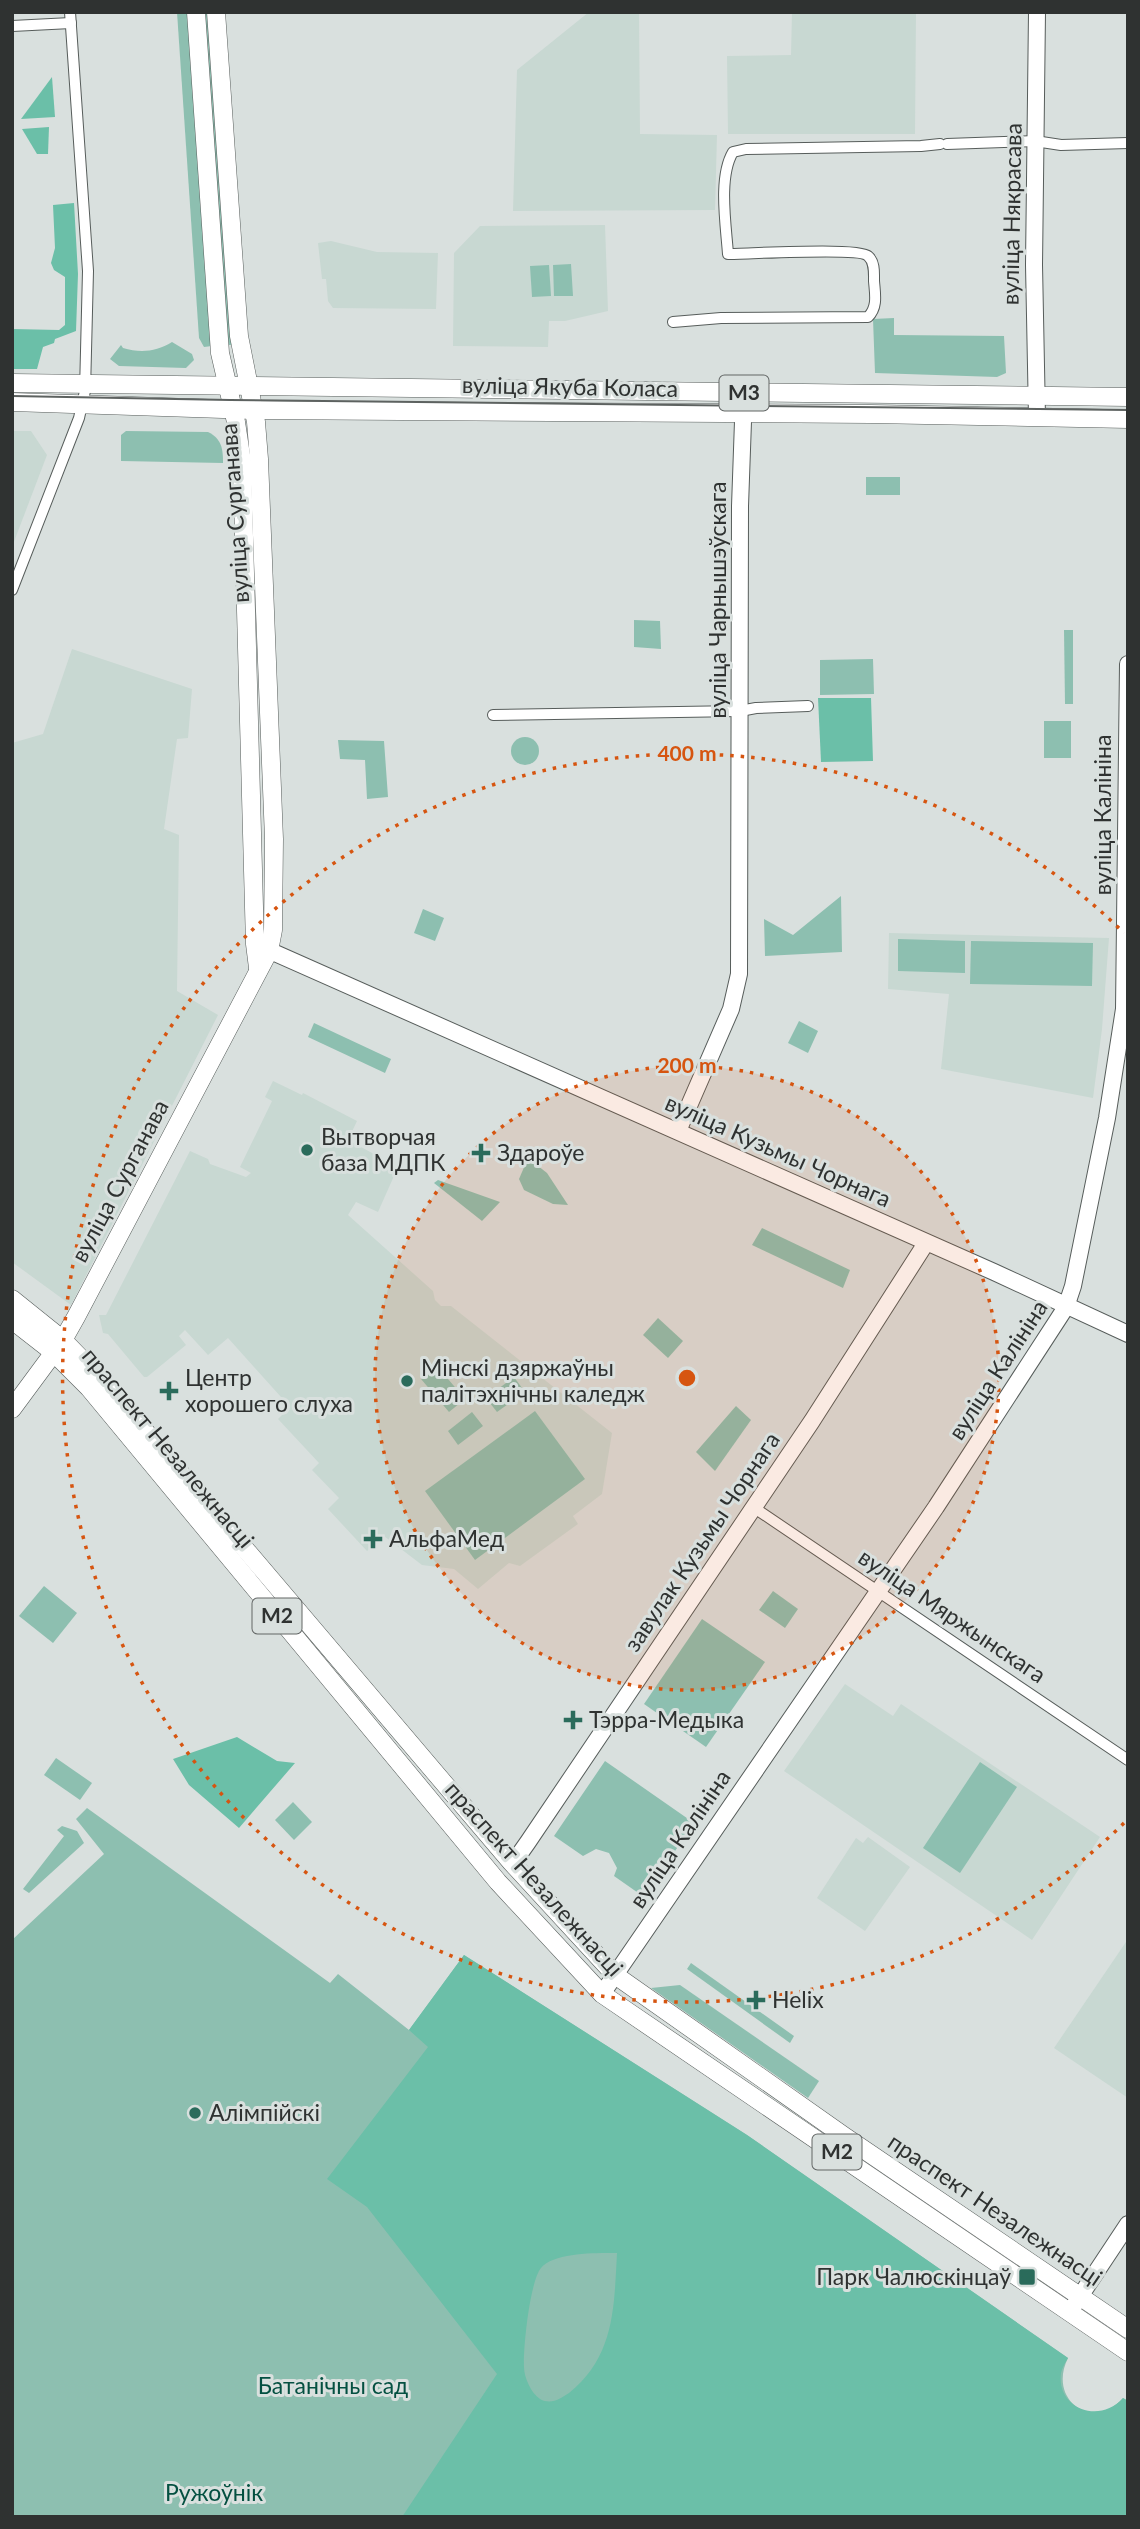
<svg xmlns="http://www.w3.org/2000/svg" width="1140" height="2529" viewBox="0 0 1140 2529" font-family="Lato,sans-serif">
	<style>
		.built { fill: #c8d8d2 }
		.green { fill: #8dbfb0 }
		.forest { fill: #6bbfa8; fill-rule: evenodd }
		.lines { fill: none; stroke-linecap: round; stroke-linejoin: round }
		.street-casing { stroke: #575d5b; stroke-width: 12 }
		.secondary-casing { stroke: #575d5b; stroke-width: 18 }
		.primary-casing { stroke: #575d5b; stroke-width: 19 }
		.street { stroke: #fff; stroke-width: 10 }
		.secondary { stroke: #fff; stroke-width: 16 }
		.primary { stroke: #fff; stroke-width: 18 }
		.tram { stroke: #5d6260; stroke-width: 2 }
		.ring { fill: none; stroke: #d65510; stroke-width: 3.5; stroke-dasharray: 3.5 7 }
		.poi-dot { fill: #2a6b5b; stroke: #d9e0de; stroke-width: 2.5 }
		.labels { text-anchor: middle; stroke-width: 6; stroke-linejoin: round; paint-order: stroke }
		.shield { fill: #d9e0de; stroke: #626665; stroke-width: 2 }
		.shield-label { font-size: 21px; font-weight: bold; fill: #2f3231 }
		.street-label { font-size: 23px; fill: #2f3231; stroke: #d9e0de }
		.poi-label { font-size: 23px; fill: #2f3231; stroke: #d9e0de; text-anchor: start }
		.park-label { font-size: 23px; fill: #045041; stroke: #d9e0de }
		.centre { fill: #d65510; stroke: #d9e0de; stroke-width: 3.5 }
		.ring-label { font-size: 21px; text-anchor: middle; font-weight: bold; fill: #d65510; stroke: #d9e0de; stroke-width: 6; stroke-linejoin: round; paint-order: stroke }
	</style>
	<rect width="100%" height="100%" fill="#d9e0de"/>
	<!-- built -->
	<g class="built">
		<polygon points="589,12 639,12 640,134 717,135 715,210 513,211 517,70"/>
		<polygon points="792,12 916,12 915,134 728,134 727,56 791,55"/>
		<polygon points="605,225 608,311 565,321 549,321 548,347 453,346 454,253 480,226"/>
		<polygon points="331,241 377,252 438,253 436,309 333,308 328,301 326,279 322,279 318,243"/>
		<polygon points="12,431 31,431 47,455 12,547"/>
		<polygon points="72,649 192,689 188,738 177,739 164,829 179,835 177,991 218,1015 71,1305 12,1262 12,743 43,734"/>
		<polygon points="889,933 1109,938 1102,1029 1093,1098 941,1069 949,994 888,989"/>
		<polygon points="273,1081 302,1095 303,1093 357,1121 348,1140 398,1167 378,1212 356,1202 348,1215 433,1291 435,1300 441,1306 451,1306 612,1433 602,1494 573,1516 578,1524 520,1566 509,1563 478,1589 454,1569 422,1565 384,1536 367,1551 328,1509 339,1498 312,1470 319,1463 278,1419 290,1407 228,1338 208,1355 185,1330 179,1336 186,1345 147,1377 144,1377 108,1334 103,1333 99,1315 106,1315 190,1151 208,1159 210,1164 246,1177 251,1173 240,1167 272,1101 265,1097"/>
		<polygon points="845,1684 893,1716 901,1704 1100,1837 1032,1940 784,1771"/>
		<polygon points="868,1837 910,1867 865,1931 817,1898 856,1838 863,1843"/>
		<polygon points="1128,1939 1128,2098 1054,2048"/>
	</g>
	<!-- green -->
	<g class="green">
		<polygon points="177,12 188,12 212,346 204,347 199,338"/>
		<polygon points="203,12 209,12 232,345 226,345"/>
		<polygon points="571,264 573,296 554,296 553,265"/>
		<polygon points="549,265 551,296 532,297 530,266"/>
		<polygon points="894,318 894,335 1004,336 1006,373 997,377 875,373 873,319"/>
		<path d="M 172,342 L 192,354 L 194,360 L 186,368 L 119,366 L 110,359 L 121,345 L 123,348 C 140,353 156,352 172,342 Z"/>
		<path d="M 126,431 L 208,432 C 222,439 223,449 223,463 L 121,461 L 121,435 Z"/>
		<rect x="866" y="477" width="34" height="18"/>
		<polygon points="634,620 660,621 661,649 634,647"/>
		<polygon points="1064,630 1073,630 1073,704 1065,704"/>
		<polygon points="873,659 874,694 820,695 820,660"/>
		<rect x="1044" y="721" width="27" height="37"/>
		<circle cx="525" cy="751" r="14"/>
		<polygon points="338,740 384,741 388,797 367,799 365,760 340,759"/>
		<polygon points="841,896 842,952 765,956 764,919 793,935"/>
		<polygon points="423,909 444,918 435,941 414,933"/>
		<polygon points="898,939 965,941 965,973 898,971"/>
		<polygon points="971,941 1093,943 1092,986 970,984"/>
		<polygon points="799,1021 818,1031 808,1053 788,1043"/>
		<polygon points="314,1023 391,1059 385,1073 308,1037"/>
		<polygon points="528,1158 547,1173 568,1205 553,1204 524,1190 519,1179"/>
		<polygon points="438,1180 500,1202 482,1221 434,1183"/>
		<polygon points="762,1228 850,1270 843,1288 752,1245"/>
		<polygon points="658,1318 683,1341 668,1358 643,1335"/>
		<polygon points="437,1366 465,1399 449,1412 421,1379"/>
		<polygon points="514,1377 525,1392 497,1412 486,1398"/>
		<polygon points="736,1406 751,1420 715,1471 696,1452"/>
		<polygon points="535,1411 585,1479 475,1560 425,1491"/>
		<polygon points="472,1412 483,1426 458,1445 448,1431"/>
		<polygon points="44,1586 77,1613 53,1643 19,1616"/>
		<polygon points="773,1591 798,1609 785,1628 759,1610"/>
		<polygon points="702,1619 765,1662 706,1747 644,1704"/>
		<polygon points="56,1758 92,1783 80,1800 44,1775"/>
		<polygon points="605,1761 694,1823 644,1897 614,1876 617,1868 609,1853 596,1849 583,1856 554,1836"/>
		<polygon points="980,1762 1017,1787 960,1873 923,1848"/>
		<polygon points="293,1802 312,1822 294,1840 275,1820"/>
		<path d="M 87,1808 L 330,1983 L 338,1974 L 409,2030 L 464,1955 L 747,2135 L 1068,2358 C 1047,2400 1093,2432 1123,2398 L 1128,2401 L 1128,2517 L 12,2517 L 12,1940 L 104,1854 L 76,1819 Z"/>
		<polygon points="62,1826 77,1831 84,1843 29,1893 23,1889 64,1836 57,1830"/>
		<polygon points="691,1963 794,2036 790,2043 687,1969"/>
		<polygon points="680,1985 819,2081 808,2098 651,1988"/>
	</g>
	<!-- forest -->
	<g class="forest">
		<polygon points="52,77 55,117 21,119"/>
		<polygon points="49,127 48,154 37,154 22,129"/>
		<polygon points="74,203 78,274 76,331 55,339 54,343 43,347 37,369 12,369 12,329 59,330 65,325 65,277 54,270 51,263 55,248 53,205"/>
		<polygon points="818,698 871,698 873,761 821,762"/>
		<polygon points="237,1737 277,1761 295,1763 239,1828 189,1785 173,1759"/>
		<path d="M 464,1955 L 747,2135 L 1068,2358 C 1065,2363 1062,2368 1061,2373 C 1056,2408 1099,2425 1123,2398 L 1128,2401 L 1128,2517 L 402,2517 L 497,2374 L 367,2207 L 327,2179 L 428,2047 L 409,2030 ZM 617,2253 C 614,2307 615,2356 569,2393 C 560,2399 551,2405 540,2399 C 531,2393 524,2377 524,2367 C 523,2348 530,2281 541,2268 C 554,2252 598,2253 617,2253 Z"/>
	</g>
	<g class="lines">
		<defs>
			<g id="street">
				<polyline points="12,26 71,23"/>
				<polyline points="947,144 1035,141 1061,145 1128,143"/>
				<path d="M 673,322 L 721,318 L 868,317 C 878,307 875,294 874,281 C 874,273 875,262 868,256 C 859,247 748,254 728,254 C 726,225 718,177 733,152 L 746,149 L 921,146 L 940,144"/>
				<polyline points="12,590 79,418 85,391 88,271 70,12"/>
				<polyline points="493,715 740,711 756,708 808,706"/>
				<polyline points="753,1507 1128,1760"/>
			</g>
			<g id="secondary">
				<polyline points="1037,417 1034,265 1037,12"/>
				<polyline points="257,945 994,1272 1128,1334"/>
				<polyline points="678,1131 731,1009 739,974 740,506 744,393"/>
				<polyline points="511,1862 516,1859 528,1842 812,1421 926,1243"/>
				<polyline points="602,1994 936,1507 1066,1307 1073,1286 1107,1118 1124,1009 1128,664"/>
				<polyline points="1073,2307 1128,2224"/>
			</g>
			<g id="primary">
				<polyline points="196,12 220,353 236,422 242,462 255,944 258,968"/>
				<polyline points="12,383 1128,397"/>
				<polyline points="12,402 253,410 871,414 1128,419"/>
				<polyline points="12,1299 63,1340 99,1377 511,1862 615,1975 844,2136 1128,2329"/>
				<polyline points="12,1320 53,1352 89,1388 498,1882 602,1994 1128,2352"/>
				<polyline points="12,1409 63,1340 76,1317 269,951 273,930 274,839 259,459 256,422 239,336 216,12"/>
			</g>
		</defs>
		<!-- street casing -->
		<use href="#street" class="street-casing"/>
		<!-- secondary casing -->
		<use href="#secondary" class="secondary-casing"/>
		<!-- primary casing -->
		<use href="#primary" class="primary-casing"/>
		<!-- street -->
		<use href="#street" class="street"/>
		<!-- secondary -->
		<use href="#secondary" class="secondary"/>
		<!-- primary -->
		<use href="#primary" class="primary"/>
		<!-- tram -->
		<polyline class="tram" points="12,396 230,400 1128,410"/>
	</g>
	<!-- distance rings -->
	<circle cx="687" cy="1378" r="312" fill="#d65510" fill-opacity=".12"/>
	<g class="ring">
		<circle cx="687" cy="1378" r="312"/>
		<path d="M1124 1823A624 624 0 1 1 1124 933"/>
	</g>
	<!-- markers -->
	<g class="poi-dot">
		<circle cx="307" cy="1150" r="7"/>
		<path d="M477.5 1142.5h7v7h7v7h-7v7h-7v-7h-7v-7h7z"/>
		<circle cx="407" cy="1381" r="7"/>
		<path d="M165.5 1380.5h7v7h7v7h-7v7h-7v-7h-7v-7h7z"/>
		<path d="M369.5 1528.5h7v7h7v7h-7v7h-7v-7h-7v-7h7z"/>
		<path d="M569.5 1709.5h7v7h7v7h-7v7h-7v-7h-7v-7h7z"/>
		<path d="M752.5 1989.5h7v7h7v7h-7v7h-7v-7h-7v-7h7z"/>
		<circle cx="195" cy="2113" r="7"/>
		<rect x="1018" y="2268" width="18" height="18" rx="3.5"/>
	</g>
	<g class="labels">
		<!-- shield labels -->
		<g class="shield">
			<rect x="719.5" y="375.5" width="49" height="35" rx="5"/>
			<rect x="252.5" y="1598.5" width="49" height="35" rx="5"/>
			<rect x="812.5" y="2134.5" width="49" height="35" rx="5"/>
		</g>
		<g class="shield-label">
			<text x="744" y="400">М3</text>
			<text x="277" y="1623">М2</text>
			<text x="837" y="2159">М2</text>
		</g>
		<!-- street labels -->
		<g class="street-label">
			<text transform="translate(1012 214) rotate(-89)" y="8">вуліца Някрасава</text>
			<text transform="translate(570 387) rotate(1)" y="8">вуліца Якуба Коласа</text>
			<text transform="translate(235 513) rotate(-94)" y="8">вуліца Сурганава</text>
			<text transform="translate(718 600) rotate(-90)" y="8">вуліца Чарнышэўскага</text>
			<text transform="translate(1103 815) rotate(-90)" y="8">вуліца Калініна</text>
			<text transform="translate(778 1151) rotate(24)" y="8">вуліца Кузьмы Чорнага</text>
			<text transform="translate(120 1181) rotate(-62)" y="8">вуліца Сурганава</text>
			<text transform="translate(998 1370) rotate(-57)" y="8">вуліца Калініна</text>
			<text transform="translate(168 1448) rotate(50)" y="8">праспект Незалежнасці</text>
			<text transform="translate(702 1542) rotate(-56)" y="8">завулак Кузьмы Чорнага</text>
			<text transform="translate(952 1616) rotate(34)" y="8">вуліца Мяржынскага</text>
			<text transform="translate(680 1839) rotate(-56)" y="8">вуліца Калініна</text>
			<text transform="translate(534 1879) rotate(48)" y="8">праспект Незалежнасці</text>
			<text transform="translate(995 2210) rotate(34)" y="8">праспект Незалежнасці</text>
		</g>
		<!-- poi labels -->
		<g class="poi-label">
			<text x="321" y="1145">Вытворчая<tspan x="321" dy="26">база МДПК</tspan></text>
			<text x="497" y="1161">Здароўе</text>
			<text x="421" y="1376">Мінскі дзяржаўны<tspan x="421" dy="26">палітэхнічны каледж</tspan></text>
			<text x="185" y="1386">Центр<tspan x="185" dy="26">хорошего слуха</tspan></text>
			<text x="389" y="1547">АльфаМед</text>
			<text x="589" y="1728">Тэрра-Медыка</text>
			<text x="772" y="2008">Helix</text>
			<text x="209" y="2121">Алімпійскі</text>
			<text x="1011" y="2285" text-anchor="end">Парк Чалюскінцаў</text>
		</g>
		<!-- park labels -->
		<g class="park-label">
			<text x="333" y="2394">Батанічны сад</text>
			<text x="214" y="2501">Ружоўнік</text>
		</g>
	</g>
	<circle cx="687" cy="1378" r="10" class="centre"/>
	<g class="ring-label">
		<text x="687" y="761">400 m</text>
		<text x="687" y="1073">200 m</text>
	</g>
	<!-- border -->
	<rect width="1140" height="2529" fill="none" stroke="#2f3231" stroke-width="28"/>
</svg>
